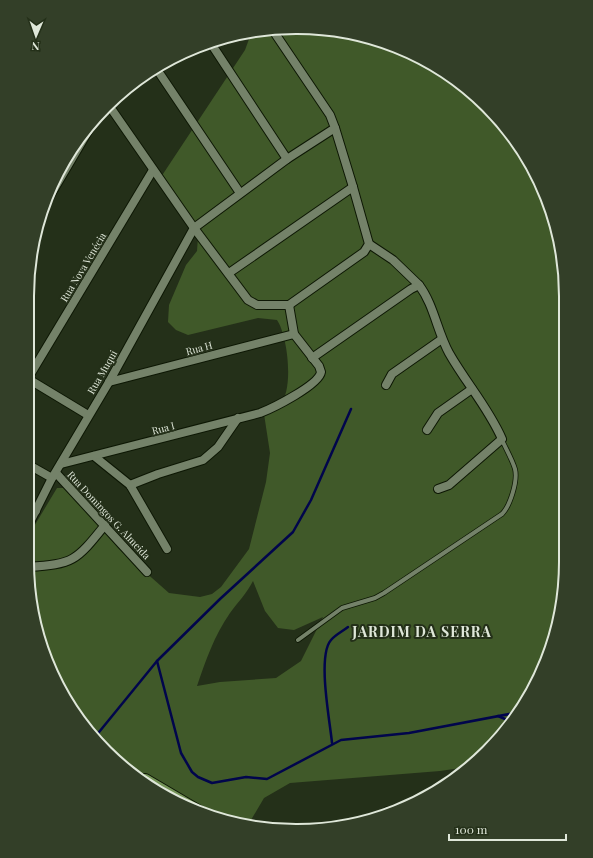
<svg xmlns="http://www.w3.org/2000/svg" width="593" height="858" viewBox="0 0 593 858" font-family="'Playfair Display',serif">
	<style>
		.green { fill: #405929; fill-rule: evenodd }
		.lines { fill: none; stroke-linecap: round; stroke-linejoin: round }
		.stream { stroke: #01054c; stroke-width: 2.5 }
		.service-casing { stroke: #0d1704; stroke-width: 5.5 }
		.minor-casing { stroke: #0d1704; stroke-width: 10 }
		.primary-casing { stroke: #0d1704; stroke-width: 14 }
		.service { stroke: #748269; stroke-width: 4 }
		.minor { stroke: #748269; stroke-width: 8 }
		.primary { stroke: #749357; stroke-width: 12 }
		.labels { text-anchor: middle; stroke-width: 4; stroke-linejoin: round; paint-order: stroke }
		.street-label { font-size: 10px; fill: #dfe7d9; stroke: #243019 }
		.district-label { font-size: 14px; font-weight: bold; letter-spacing: 1px; fill: #dfe7d9; stroke: #243019 }
		.rim { fill: none; stroke: #dfe7d9; stroke-width: 2 }
	</style>
	<rect width="100%" height="100%" fill="#243019"/>
	<!-- green -->
	<path class="green" d="M 297,27 L 349,32 L 400,48 L 446,73 L 487,106 L 538,177 L 561,244 L 566,561 L 561,614 L 545,665 L 520,711 L 487,752 L 467,767 L 440,771 L 290,783 L 264,798 L 248,825 L 213,816 L 114,758 L 72,711 L 36,631 L 27,562 L 27,538 L 57,488 L 64,488 L 82,505 L 118,548 L 169,593 L 200,597 L 212,594 L 221,587 L 249,549 L 266,482 L 270,453 L 264,414 C 269,412 277,409 280,405 C 294,390 288,336 277,320 L 258,318 L 188,335 L 176,330 L 168,322 L 169,305 L 186,265 L 197,251 L 198,237 L 161,177 L 245,50 L 252,31 ZM 253,581 L 265,611 L 278,628 L 294,630 L 323,617 L 301,661 L 276,678 L 220,682 L 197,686 C 206,660 214,636 230,613 C 238,602 247,593 253,581 Z"/>
	<g class="lines">
		<!-- stream -->
		<g class="stream">
			<polyline points="157,661 181,753 192,772 198,777 212,783 246,777 267,779 341,740 409,733 520,712"/>
			<polyline points="498,716 512,722"/>
			<polyline points="95,737 157,661 220,599 293,532 311,500 351,409"/>
			<path d="M 332,743 C 330,721 317,656 331,640 C 335,635 343,631 348,627"/>
		</g>
		<defs>
			<path id="service" d="M 298,640 L 342,608 L 375,598 L 384,593 L 502,514 C 510,506 518,481 515,469 C 512,459 506,449 502,440"/>
			<g id="minor">
				<polyline points="210,42 287,159"/>
				<polyline points="156,68 240,193"/>
				<polyline points="335,128 353,187"/>
				<polyline points="47,201 90,128"/>
				<polyline points="369,244 393,260 419,285"/>
				<polyline points="229,273 353,187 369,244 364,252 289,305"/>
				<path d="M 312,358 L 411,289 L 419,285 C 434,305 437,331 449,353 C 466,383 488,407 502,439 L 449,485 L 438,489"/>
				<polyline points="30,375 153,170"/>
				<polyline points="30,380 88,415"/>
				<polyline points="109,382 294,334"/>
				<polyline points="386,385 392,374 442,339"/>
				<polyline points="427,430 438,413 472,389"/>
				<polyline points="94,456 130,485 167,549"/>
				<path d="M 61,464 L 260,413 C 273,408 319,385 321,372 L 319,366 L 294,334 L 289,305 L 257,305 L 248,300 L 194,228 L 108,104"/>
				<polyline points="29,465 52,478"/>
				<polyline points="56,473 147,572"/>
				<polyline points="130,485 158,474 203,460 218,447 238,418"/>
				<polyline points="28,507 36,511"/>
				<polyline points="28,526 52,478 109,382 194,228 287,159 335,128 330,115 272,29"/>
				<path d="M 28,567 C 74,564 76,561 105,525"/>
				<polyline points="385,813 388,811"/>
			</g>
			<polyline id="primary" points="145,780 201,813"/>
		</defs>
		<!-- service casing -->
		<use href="#service" class="service-casing"/>
		<!-- minor casing -->
		<use href="#minor" class="minor-casing"/>
		<!-- primary casing -->
		<use href="#primary" class="primary-casing"/>
		<!-- service -->
		<use href="#service" class="service"/>
		<!-- minor -->
		<use href="#minor" class="minor"/>
		<!-- primary -->
		<use href="#primary" class="primary"/>
	</g>
	<g class="labels">
		<!-- street labels -->
		<g class="street-label">
			<text transform="translate(83 267) rotate(-59)" y="4">Rua Nova Venécia</text>
			<text transform="translate(199 348) rotate(-15)" y="4">Rua H</text>
			<text transform="translate(102 372) rotate(-60)" y="4">Rua Muqui</text>
			<text transform="translate(163 428) rotate(-15)" y="4">Rua I</text>
			<text transform="translate(109 515) rotate(47)" y="4">Rua Domingos G. Almeida</text>
		</g>
		<!-- district labels -->
		<g class="district-label">
			<text x="422" y="637">JARDIM DA SERRA</text>
		</g>
	</g>
	<!-- crop -->
	<path d="M0 0H593V858H0ZM296 34H297A262 262 0 0 1 559 296V562A262 262 0 0 1 297 824H296A262 262 0 0 1 34 562V296A262 262 0 0 1 296 34Z" fill="#333f28" fill-rule="evenodd"/>
	<path class="rim" d="M296 34H297A262 262 0 0 1 559 296V562A262 262 0 0 1 297 824H296A262 262 0 0 1 34 562V296A262 262 0 0 1 296 34Z"/>
	<!-- north arrow -->
	<g transform="translate(36 36) rotate(182)" stroke="#243019" stroke-width="3" paint-order="stroke">
	<path d="M0-3L7 15L0 10L-7 15Z" fill="#dfe7d9"/>
	<text y="-6" font-size="11" font-weight="bold" text-anchor="middle" fill="#dfe7d9">N</text>
	</g>
	<!-- scale -->
	<path d="M449 834v6h117v-6" fill="none" stroke="#dfe7d9" stroke-width="2"/>
	<text x="455" y="834" font-size="12" fill="#dfe7d9" stroke="#243019" stroke-width="3" paint-order="stroke">100 m</text>
</svg>
